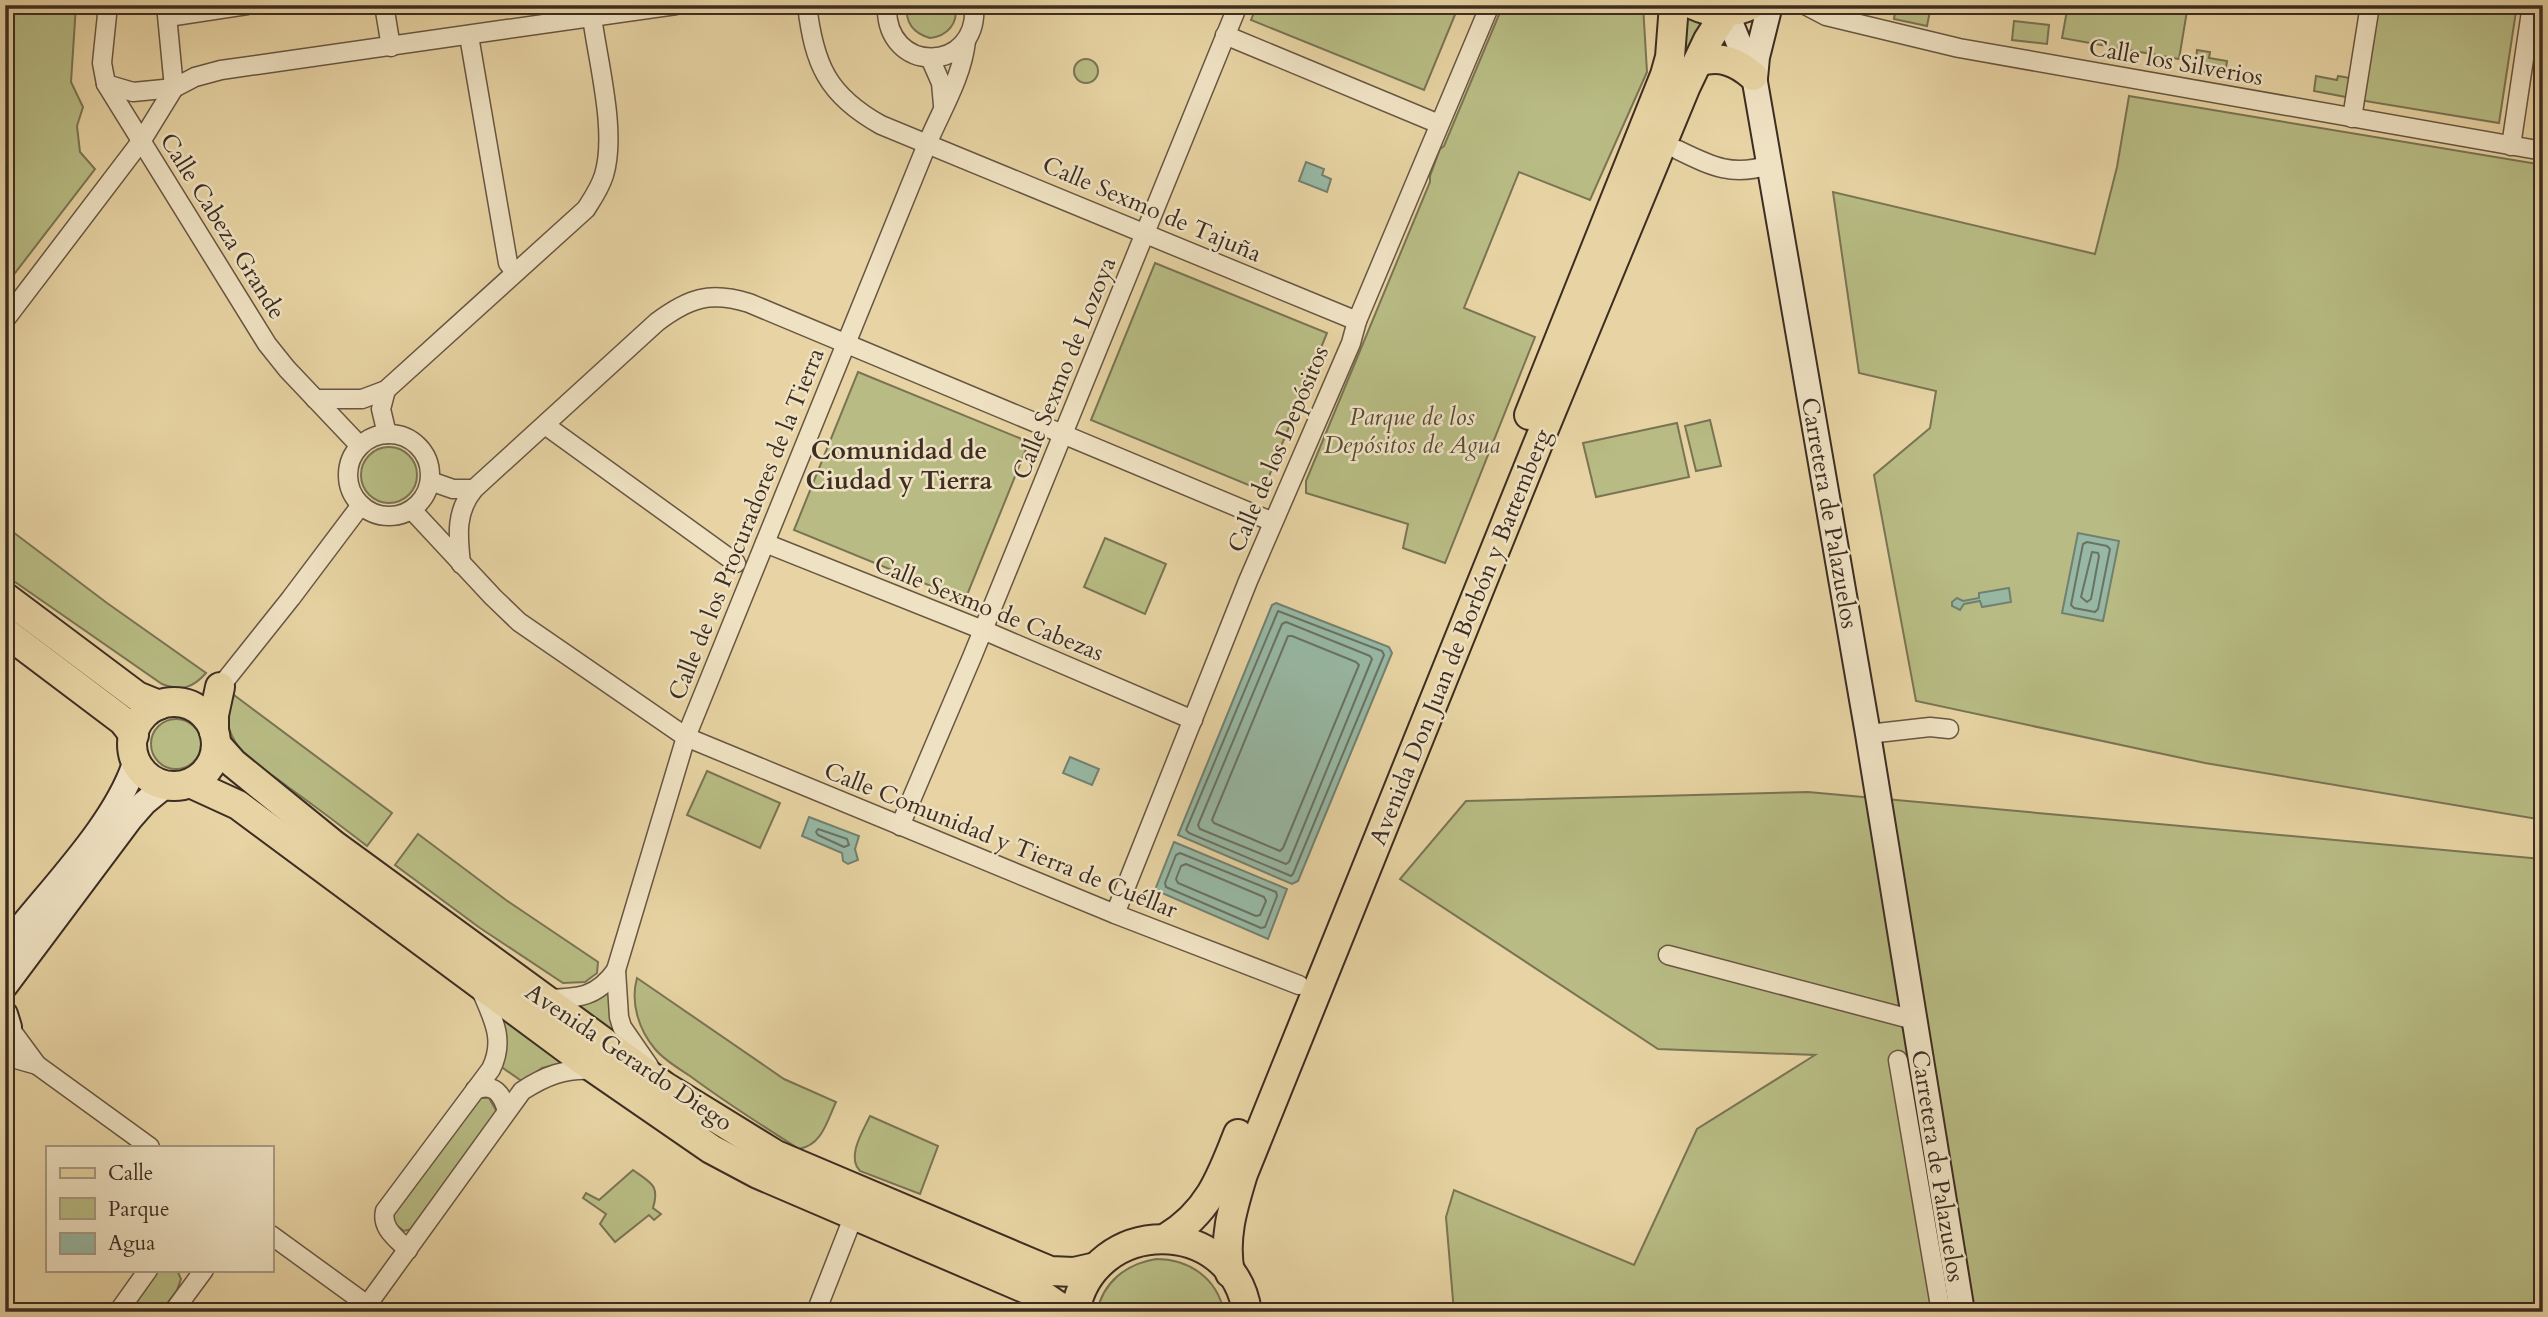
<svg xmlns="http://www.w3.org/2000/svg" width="2548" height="1317" viewBox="0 0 2548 1317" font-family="Cardo,serif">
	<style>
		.green { fill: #b8bc84; stroke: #7a7454; stroke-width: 2 }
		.water { fill: #97b8a4; stroke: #738070; stroke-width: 2 }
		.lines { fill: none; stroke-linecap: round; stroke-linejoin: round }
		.shore { stroke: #6a7264; stroke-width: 2 }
		.street-casing { stroke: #685643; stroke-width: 21 }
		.secondary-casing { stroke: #3d2d23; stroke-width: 28 }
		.primary-casing { stroke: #3d2d23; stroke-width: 32 }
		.street { stroke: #efe2c3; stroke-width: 18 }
		.secondary { stroke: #efe2c3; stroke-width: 24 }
		.primary { stroke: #e7d3a3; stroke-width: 28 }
		.labels { text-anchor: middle; stroke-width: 5; stroke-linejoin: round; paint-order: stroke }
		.street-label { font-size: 24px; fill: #3d2d23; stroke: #efe2c3 }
		.park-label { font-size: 24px; font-style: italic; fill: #564a36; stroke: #efe2c3 }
		.neighbourhood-label { font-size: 26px; font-weight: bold; fill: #3d2d23; stroke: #efe2c3 }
	</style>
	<rect width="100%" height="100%" fill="#e7d3a3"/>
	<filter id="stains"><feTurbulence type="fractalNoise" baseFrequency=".00286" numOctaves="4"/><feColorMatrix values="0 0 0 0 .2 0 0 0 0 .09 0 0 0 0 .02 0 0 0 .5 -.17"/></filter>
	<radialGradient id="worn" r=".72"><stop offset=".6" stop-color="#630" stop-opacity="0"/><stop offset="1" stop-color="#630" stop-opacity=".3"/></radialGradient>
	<!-- green -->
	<g class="green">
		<polygon points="5,5 76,5 71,82 83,107 77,126 80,152 95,169 5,286"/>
		<path d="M 907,5 L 955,5 C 959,24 947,36 930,38 C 913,33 905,23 907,5 Z"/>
		<polygon points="1257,5 1459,5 1424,90 1251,20"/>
		<polygon points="1503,5 1643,5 1647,72 1590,200 1519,172 1464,308 1535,337 1445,563 1403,548 1408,524 1306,493 1306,481 1430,182 1430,176 1440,149 1444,146"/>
		<polygon points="1896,5 1931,6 1927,26 1894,19"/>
		<polygon points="2068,5 2188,5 2179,59 2062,38"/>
		<polygon points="2375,5 2517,5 2499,123 2359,100"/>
		<polygon points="1687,16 1709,22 1678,73"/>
		<polygon points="2014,21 2049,25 2047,44 2012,40"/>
		<polygon points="2197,50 2210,52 2209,58 2227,61 2225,75 2195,71"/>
		<circle cx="1086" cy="71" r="12"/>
		<polygon points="2316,76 2337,80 2338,76 2350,78 2346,97 2314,91"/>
		<polygon points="2129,96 2543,165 2543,820 2205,763 1916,701 1874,475 1930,428 1936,391 1859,373 1833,192 2095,254 2117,167"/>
		<polygon points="1155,263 1327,333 1263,491 1091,420"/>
		<polygon points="858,372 1029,442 965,600 794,530"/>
		<polygon points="1710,420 1721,466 1696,471 1685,426"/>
		<polygon points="1677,423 1689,477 1596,497 1583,443"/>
		<circle cx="389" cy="475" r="28"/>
		<path d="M 5,526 L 107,603 L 206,673 C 192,689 181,691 162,684 L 5,575 Z"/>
		<polygon points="1105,538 1166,564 1145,614 1084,587"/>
		<path d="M 234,695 L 392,813 L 367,846 C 341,826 315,806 288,787 C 270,773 242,758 232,736 C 225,722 228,709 234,695 Z"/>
		<circle cx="176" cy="744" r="25"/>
		<polygon points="707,771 780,803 760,848 687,815"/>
		<polygon points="1808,792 2543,859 2543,1312 1454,1312 1446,1217 1454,1190 1634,1265 1697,1129 1815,1055 1658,1049 1400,879 1466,801"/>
		<polygon points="418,834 506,900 598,962 597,973 585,982 563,983 480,928 395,865"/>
		<path d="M 637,978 L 784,1079 L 836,1102 C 827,1121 822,1145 799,1149 C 761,1125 725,1102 690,1076 C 678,1068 664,1060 655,1049 C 639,1030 630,1003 637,978 Z"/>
		<polygon points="610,992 613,1028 608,1033 576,1007 595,1001"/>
		<polygon points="497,1014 564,1063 542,1068 523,1082 500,1066"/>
		<polygon points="480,1098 489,1098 497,1112 412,1229 404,1231 392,1222 391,1215"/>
		<path d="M 870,1116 L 938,1146 L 920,1194 L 860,1171 C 846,1157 863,1131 870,1116 Z"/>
		<path d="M 633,1170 C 651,1183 660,1185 653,1208 L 661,1214 L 654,1220 L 649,1215 L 615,1242 L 600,1224 L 606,1214 L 583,1198 L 586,1193 L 599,1200 Z"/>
		<path d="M 1156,1259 C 1189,1259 1217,1278 1224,1312 L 1097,1312 C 1103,1282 1126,1264 1156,1259 Z"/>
		<polygon points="156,1270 177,1270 181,1279 177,1290 161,1312 126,1312"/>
	</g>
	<!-- water -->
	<g class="water">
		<polygon points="1306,162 1324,169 1322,175 1331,179 1327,192 1299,181"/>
		<polygon points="2078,533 2119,541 2103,621 2062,613"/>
		<polygon points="2009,588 2011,602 1982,607 1980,601 1964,604 1960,610 1952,606 1952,602 1957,598 1963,601 1979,598 1979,593"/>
		<polygon points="1276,603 1389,647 1392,653 1298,881 1292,884 1178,835 1272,605"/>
		<polygon points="1070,757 1099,769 1092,785 1063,773"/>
		<polygon points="809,817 859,836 855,849 858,860 848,864 843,861 842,853 802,836"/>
		<polygon points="1174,842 1287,889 1268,939 1155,890"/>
	</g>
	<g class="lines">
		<!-- shore -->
		<g class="shore">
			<polygon points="2087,542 2107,546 2110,549 2098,609 2095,612 2074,608 2071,605 2083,544"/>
			<polygon points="2092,552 2098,553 2099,556 2091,599 2087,602 2081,597"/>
			<polygon points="1278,611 1382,651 1384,655 1293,874 1291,876 1189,833 1186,830"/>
			<polygon points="1286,622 1370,656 1372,659 1289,862 1286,864 1200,829 1198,825 1282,624"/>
			<polygon points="1288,636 1292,636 1356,662 1359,665 1283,848 1280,851 1214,823 1212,820"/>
			<polygon points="818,829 847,839 849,845 844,847 818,835 816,832"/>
			<polygon points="1180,853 1276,892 1277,896 1265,927 1261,928 1166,887 1165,883 1176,855"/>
			<polygon points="1186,864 1264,897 1266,901 1260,915 1256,916 1178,883 1176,879 1181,866"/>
		</g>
		<defs>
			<g id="street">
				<polyline points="108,5 102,63 106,84 267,344 287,369 360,446"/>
				<polyline points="166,5 174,88"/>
				<polyline points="384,5 391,47"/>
				<path d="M 807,5 C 814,64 827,95 881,125 L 1357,321"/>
				<path d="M 887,5 C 884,76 980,74 974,5"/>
				<polyline points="1805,5 1826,16 1959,48 2543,151"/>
				<polyline points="168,17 247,5"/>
				<polyline points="1225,35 1439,124"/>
				<polyline points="469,36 508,263 515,272"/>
				<polyline points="930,58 941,83 943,105"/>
				<polyline points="106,84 133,92 174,88 195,77 221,70 676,5"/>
				<polyline points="2352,118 2370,5"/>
				<polyline points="2511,146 2532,5"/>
				<path d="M 1678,150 C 1711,166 1732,177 1769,165"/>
				<polyline points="5,320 142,140 174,88"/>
				<polyline points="386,390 381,409 387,434"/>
				<path d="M 315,399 L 362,399 L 386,390 L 586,209 C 593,198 600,188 604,175 C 617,132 598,62 592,17"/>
				<polyline points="545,425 736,563"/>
				<circle cx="389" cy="475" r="41"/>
				<polyline points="430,481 453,489 474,489"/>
				<polyline points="412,510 493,597 519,622 686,737 1115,914 1299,985"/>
				<polyline points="765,543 983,630 1193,720"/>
				<path d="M 461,564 C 458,536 455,512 474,489 L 657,322 C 689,298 710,291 749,303 L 1273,522"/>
				<polyline points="220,687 291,598 361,505"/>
				<polyline points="1868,734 1930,727 1949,729"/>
				<polyline points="900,826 972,657 1238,5"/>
				<polyline points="1115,914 1248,581 1351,343 1357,321 1490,5"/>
				<polyline points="1668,955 1914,1020"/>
				<polyline points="616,970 619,1017 622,1027 649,1066"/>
				<path d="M 543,999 C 576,998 596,999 616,970 L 686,737 L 928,142 C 942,109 962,77 966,41"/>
				<polyline points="9,1027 37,1065 150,1147"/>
				<polyline points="5,1056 37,1065"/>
				<polyline points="1898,1060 1941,1312"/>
				<path d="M 475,1090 C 494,1082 502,1094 507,1111"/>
				<polyline points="271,1235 377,1312"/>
				<path d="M 408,1250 C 396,1238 381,1228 385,1211 L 491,1069 C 506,1039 492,1017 480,988"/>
				<path d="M 368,1304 L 522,1091 C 545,1076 565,1068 593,1070"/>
				<polyline points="118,1312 148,1270"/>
				<polyline points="173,1312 204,1270"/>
				<polyline points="816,1312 854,1215"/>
			</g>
			<g id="secondary">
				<polyline points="1726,12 1755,82 1868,734 1962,1312"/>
				<polyline points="1755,78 1757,57 1770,5"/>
				<path d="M 5,947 C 46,893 117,824 136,760"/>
				<polyline points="5,986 130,819 144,803 166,785"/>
				<polyline points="5,1014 9,1027 5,1039"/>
			</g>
			<g id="primary">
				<path d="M 1694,5 C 1713,14 1732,14 1751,5"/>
				<path d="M 1698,62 C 1719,55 1736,61 1753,76"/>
				<polyline points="1529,415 1665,75 1670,57 1674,5"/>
				<polyline points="5,597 137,696 159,705"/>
				<polyline points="5,632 123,721 134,735"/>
				<circle cx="174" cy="744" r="42"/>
				<polyline points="214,732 214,715 220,687"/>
				<polyline points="216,744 233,763 334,845 664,1086 776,1155 1050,1271 1074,1272 1096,1267"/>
				<polyline points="190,783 238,805 582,1060 711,1149 758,1174 1045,1297 1067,1312"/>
				<path d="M 1166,1238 C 1208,1213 1221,1178 1238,1134"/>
				<path d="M 1230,1273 C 1223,1238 1233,1207 1243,1174 L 1537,446 L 1686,86 L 1708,40 L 1726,12"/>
				<path d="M 1075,1312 C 1092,1215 1233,1215 1247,1312"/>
			</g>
		</defs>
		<!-- street casing -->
		<use href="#street" class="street-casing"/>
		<!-- secondary casing -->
		<use href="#secondary" class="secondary-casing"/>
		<!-- primary casing -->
		<use href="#primary" class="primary-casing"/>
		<!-- street -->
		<use href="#street" class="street"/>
		<!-- secondary -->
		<use href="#secondary" class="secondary"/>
		<!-- primary -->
		<use href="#primary" class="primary"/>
	</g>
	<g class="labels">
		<!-- street labels -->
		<g class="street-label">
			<text transform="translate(2176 62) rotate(10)" y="8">Calle los Silverios</text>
			<text transform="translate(1152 209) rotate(23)" y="8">Calle Sexmo de Tajuña</text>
			<text transform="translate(223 226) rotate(58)" y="8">Calle Cabeza Grande</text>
			<text transform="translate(1064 368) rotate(-68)" y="8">Calle Sexmo de Lozoya</text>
			<text transform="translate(1278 449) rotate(-67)" y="8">Calle de los Depósitos</text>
			<text transform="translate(1830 513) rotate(80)" y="8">Carretera de Palazuelos</text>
			<text transform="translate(746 524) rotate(-68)" y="8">Calle de los Procuradores de la Tierra</text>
			<text transform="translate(989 608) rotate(22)" y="8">Calle Sexmo de Cabezas</text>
			<text transform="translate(1460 637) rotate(-68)" y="8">Avenida Don Juan de Borbón y Battemberg</text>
			<text transform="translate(1001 840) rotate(22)" y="8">Calle Comunidad y Tierra de Cuéllar</text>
			<text transform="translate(629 1057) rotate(34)" y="8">Avenida Gerardo Diego</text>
			<text transform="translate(1938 1166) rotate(81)" y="8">Carretera de Palazuelos</text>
		</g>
		<!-- park labels -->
		<g class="park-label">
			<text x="1412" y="425">Parque de los<tspan x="1412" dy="28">Depósitos de Agua</tspan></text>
		</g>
		<!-- neighbourhood labels -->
		<g class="neighbourhood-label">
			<text x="899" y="459">Comunidad de<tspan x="899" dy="30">Ciudad y Tierra</tspan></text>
		</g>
	</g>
	<!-- margin -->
	<rect width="2548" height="1317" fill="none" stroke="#e7d3a3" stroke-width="28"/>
	<rect x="7" y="7" width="2534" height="1303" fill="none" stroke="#3d2d23" stroke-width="3.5"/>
	<rect x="14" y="14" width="2520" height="1289" fill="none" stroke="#3d2d23" stroke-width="2"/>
	<!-- legend -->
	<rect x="46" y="1146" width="228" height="126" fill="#efe2c3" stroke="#a89a83" stroke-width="2"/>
	<rect x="60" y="1168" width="35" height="10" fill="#e7d3a3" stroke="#a89a83" stroke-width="2"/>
	<text x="108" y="1180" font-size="21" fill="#3d2d23">Calle</text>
	<rect x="60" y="1198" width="35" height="21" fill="#b8bc84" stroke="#a89a83" stroke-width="2"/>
	<text x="108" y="1216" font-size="21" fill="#3d2d23">Parque</text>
	<rect x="60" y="1233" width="35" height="21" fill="#97b8a4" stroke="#a89a83" stroke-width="2"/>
	<text x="108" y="1250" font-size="21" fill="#3d2d23">Agua</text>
	<rect width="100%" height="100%" filter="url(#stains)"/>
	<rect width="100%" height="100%" fill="url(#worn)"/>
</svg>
